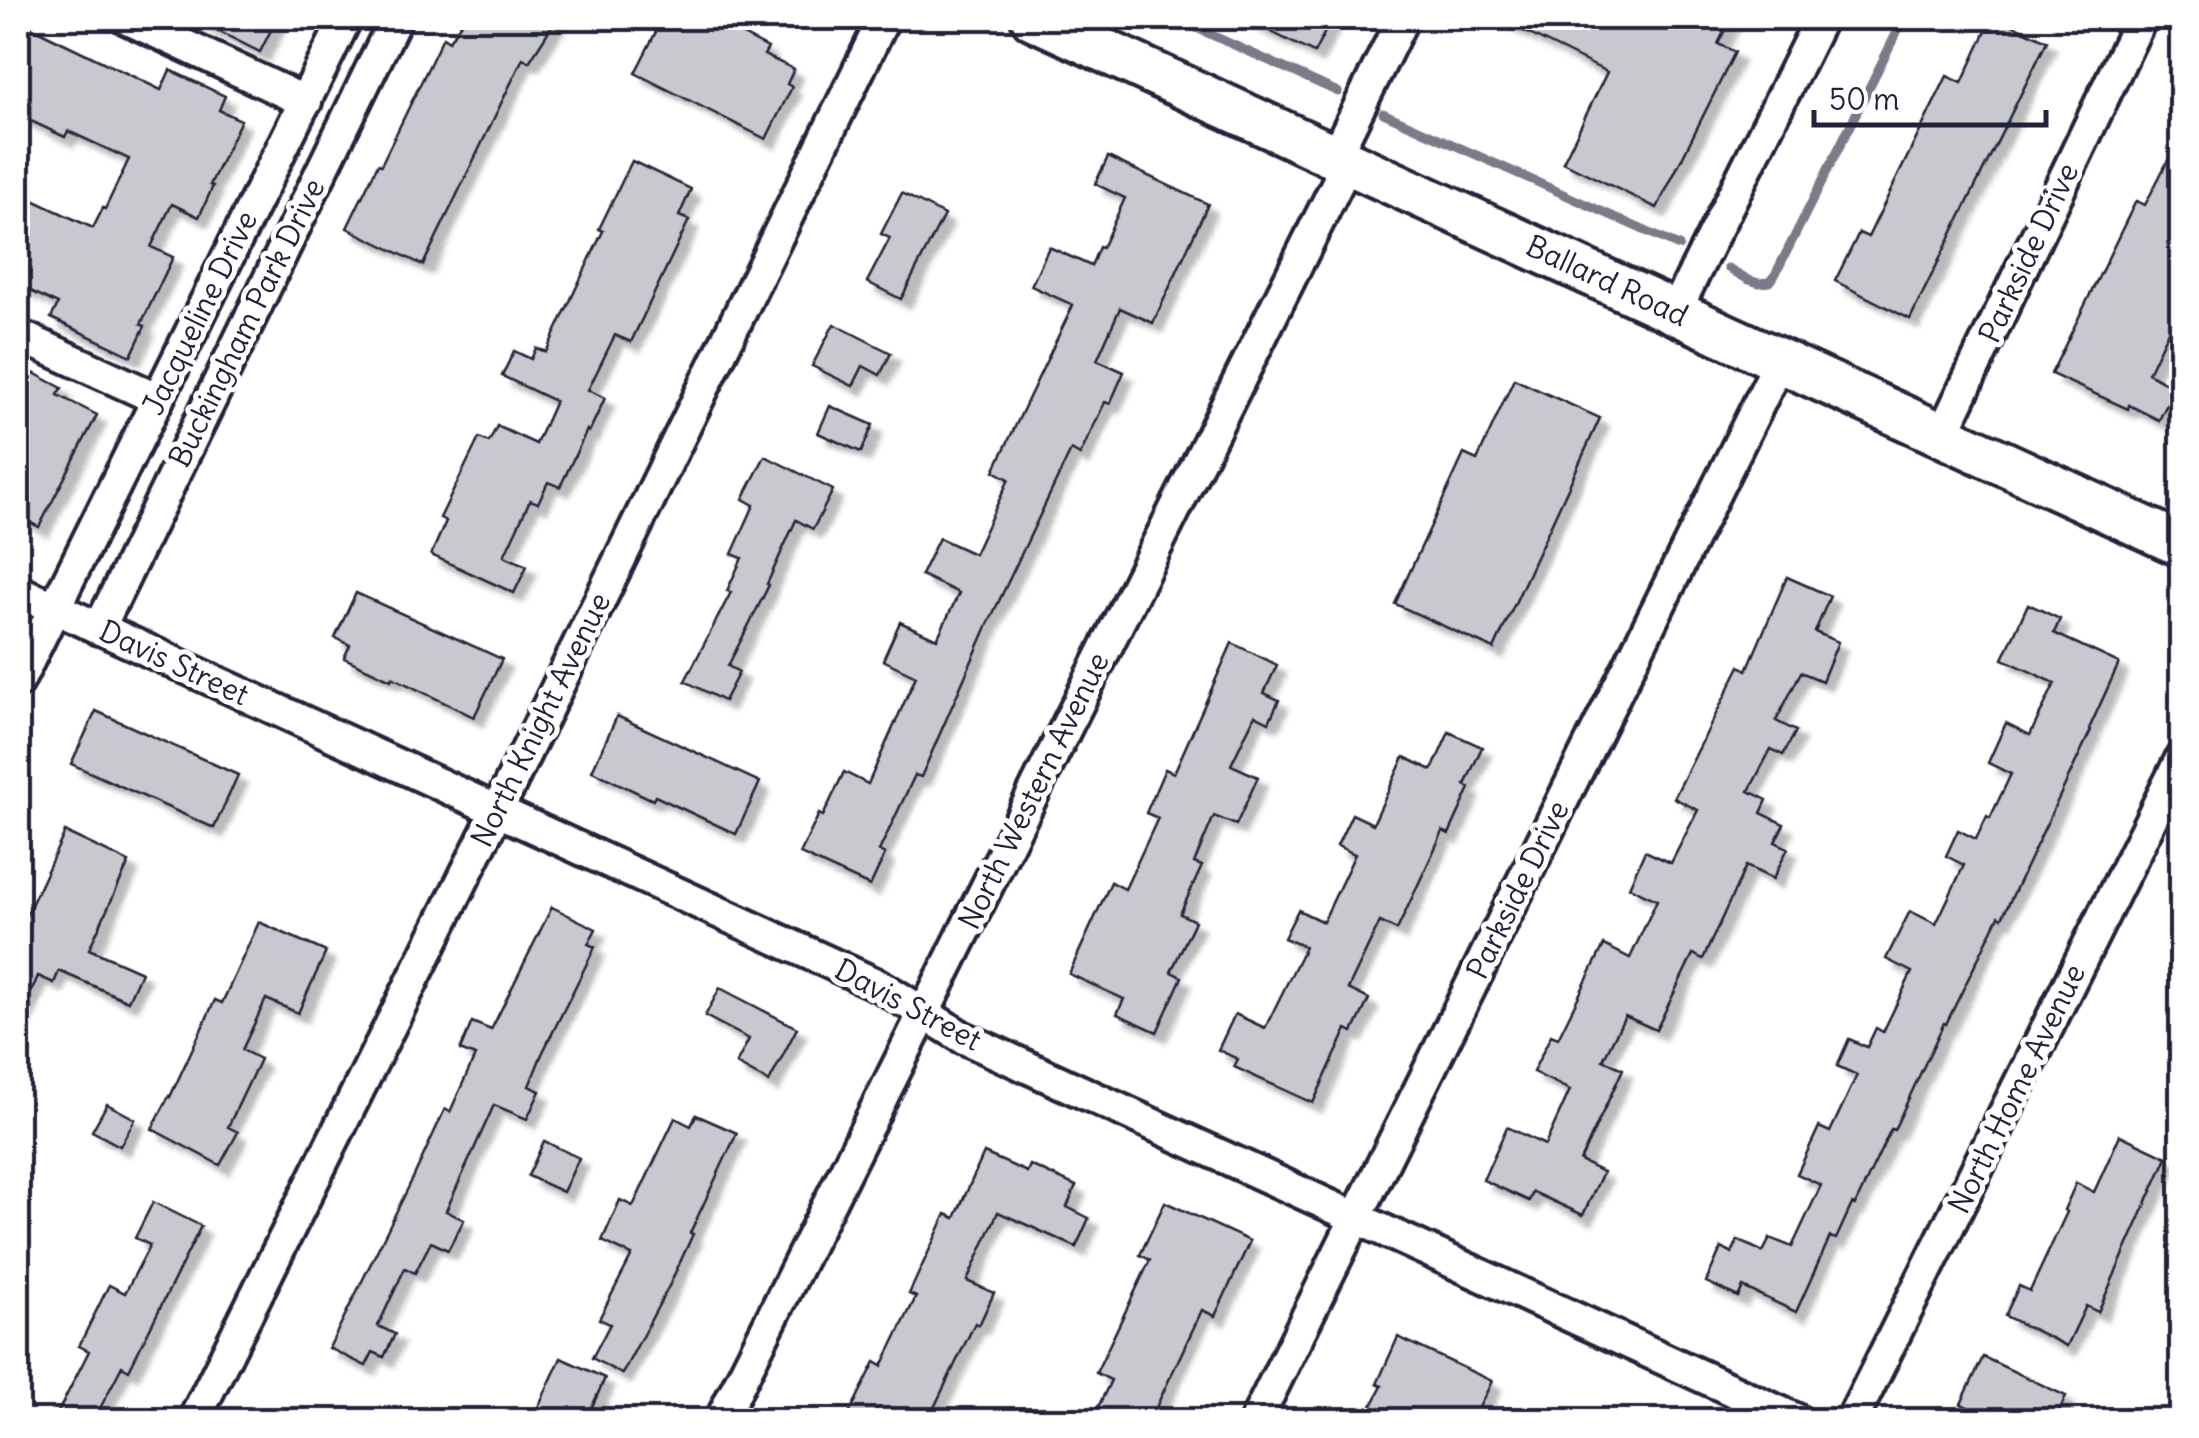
<svg xmlns="http://www.w3.org/2000/svg" width="2199" height="1438" viewBox="0 0 2199 1438" font-family="Delius,sans-serif">
	<style>
		.lines { fill: none; stroke-linecap: round; stroke-linejoin: round }
		.stream { stroke: #7a7a88; stroke-width: 9 }
		.building { fill: #c8c8cf; stroke: #22223b; stroke-width: 2.5; filter: url(#shadow) }
		.street-casing { stroke: #22223b; stroke-width: 38 }
		.secondary-casing { stroke: #22223b; stroke-width: 50 }
		.street { stroke: #fff; stroke-width: 30 }
		.secondary { stroke: #fff; stroke-width: 42 }
		.labels { text-anchor: middle; stroke-width: 10; stroke-linejoin: round; paint-order: stroke }
		.street-label { font-size: 30px; fill: #22223b; stroke: #fff }
	</style>
	<defs>
		<filter id="shadow"><feDropShadow dx="9" dy="9" stdDeviation="2.5" flood-color="#0004"/></filter>
	</defs>
	<rect width="100%" height="100%" fill="#fff"/>
	<filter id="ink" filterUnits="userSpaceOnUse"><feTurbulence type="fractalNoise" baseFrequency=".01" numOctaves="2"/><feDisplacementMap in="SourceGraphic" scale="20" xChannelSelector="R" yChannelSelector="G"/><feConvolveMatrix kernelMatrix="1 2 1 2 8 2 1 2 1" color-interpolation-filters="sRGB"/></filter>
	<g filter="url(#ink)">
		<g class="lines">
			<!-- stream -->
			<g class="stream">
				<polyline points="1174,18 1338,92"/>
				<polyline points="1383,113 1679,246"/>
				<polyline points="1728,268 1749,280 1759,283 1769,282 1775,275 1904,18"/>
			</g>
		</g>
		<!-- building -->
		<g class="building">
			<polygon points="192,18 277,18 260,52"/>
			<polygon points="464,18 557,18 529,62 523,58 423,265 347,228 378,164 381,165 443,37 449,41"/>
			<polygon points="663,18 710,18 768,48 764,55 794,69 787,84 792,87 766,139 635,73"/>
			<polygon points="1243,18 1332,18 1314,53"/>
			<polygon points="1497,18 1731,18 1718,44 1735,52 1657,208 1563,162 1607,72"/>
			<polygon points="1992,18 1998,18 2047,41 1910,319 1835,281 1859,233 1868,237 1947,76 1962,83"/>
			<polygon points="18,21 161,90 170,70 225,96 219,110 241,120 210,185 213,186 199,217 172,204 151,247 173,257 141,324 145,326 131,356 51,318 58,304 18,285 18,193 93,228 103,208 105,209 129,159 68,131 65,137 18,115"/>
			<polygon points="2182,133 2182,302 2148,373 2175,388 2159,420 2129,405 2128,409 2051,374 2136,201 2145,205"/>
			<polygon points="1108,157 1208,204 1153,323 1120,308 1097,360 1124,372 1110,404 1105,402 1080,455 1071,450 988,624 921,777 915,775 879,851 885,854 870,886 800,854 819,814 823,816 844,772 868,784 916,676 883,660 900,622 937,639 959,593 921,575 939,538 974,554 1009,479 994,471 1073,305 1031,286 1049,247 1091,266 1099,247 1102,248 1125,198 1095,184"/>
			<polygon points="632,161 691,189 679,216 689,220 631,342 615,335 588,390 605,398 589,432 587,430 560,487 548,482 538,503 530,500 504,556 527,566 514,593 431,555 446,521 440,518 479,438 489,442 497,426 536,444 555,401 502,376 514,351 531,359 536,348 546,352 603,231 599,229"/>
			<polygon points="902,193 944,215 901,299 867,282 890,238 881,234"/>
			<polygon points="834,324 891,353 880,375 863,366 853,386 812,366"/>
			<polygon points="26,369 62,388 58,395 97,415 39,527 18,516 18,385"/>
			<polygon points="1514,379 1600,418 1494,649 1395,604 1464,454 1477,460"/>
			<polygon points="830,406 873,425 861,452 818,433"/>
			<polygon points="765,456 833,490 813,529 796,520 767,584 769,585 728,666 739,672 724,701 685,681 731,592 727,591 742,558 732,554 754,505 743,499"/>
			<polygon points="1787,577 1830,596 1815,632 1838,642 1822,681 1801,672 1776,721 1796,731 1783,755 1771,749 1749,791 1767,800 1761,813 1784,824 1775,842 1788,848 1773,879 1746,866 1703,959 1693,954 1656,1030 1625,1016 1603,1060 1623,1069 1580,1161 1603,1172 1583,1215 1533,1192 1529,1201 1483,1180 1507,1127 1545,1145 1570,1090 1533,1072 1551,1035 1558,1038 1604,945 1630,958 1657,900 1629,887 1645,851 1671,863 1698,810 1674,798 1740,666 1747,670"/>
			<polygon points="356,593 502,659 474,717 392,677 391,680 344,658 350,645 335,638"/>
			<polygon points="2028,604 2060,619 2054,633 2119,663 2089,729 2091,730 2002,918 1999,916 1946,1024 1944,1023 1894,1130 1891,1129 1855,1205 1852,1204 1836,1239 1830,1237 1796,1312 1743,1287 1738,1297 1706,1282 1721,1248 1732,1253 1738,1240 1763,1252 1770,1238 1792,1247 1821,1185 1797,1174 1819,1127 1830,1132 1857,1075 1837,1066 1849,1039 1867,1047 1876,1028 1883,1032 1912,972 1886,959 1910,911 1936,924 1964,865 1946,856 1958,830 1976,839 1987,816 1990,818 2011,774 1988,763 2006,723 2030,735 2055,683 2003,659"/>
			<polygon points="1232,643 1277,665 1264,693 1279,700 1269,722 1255,715 1231,765 1258,777 1236,825 1214,816 1194,863 1202,866 1180,914 1195,921 1171,972 1182,977 1157,1032 1117,1014 1124,999 1069,974 1111,882 1125,889 1158,818 1146,813 1165,769 1174,773"/>
			<polygon points="96,711 238,775 214,828 71,764"/>
			<polygon points="617,716 760,782 736,834 655,796 653,800 592,771"/>
			<polygon points="1449,732 1482,747 1465,785 1470,788 1449,834 1443,831 1397,930 1380,922 1348,989 1369,999 1353,1032 1347,1029 1313,1103 1234,1067 1238,1059 1218,1050 1235,1014 1265,1028 1305,947 1284,938 1298,910 1323,922 1355,854 1337,846 1352,814 1373,824 1404,757 1432,770"/>
			<polygon points="65,832 129,862 89,949 141,972 128,1001 59,971 54,983 38,976 18,1023 18,914 25,918"/>
			<polygon points="552,907 596,929 588,944 595,947 542,1054 529,1086 540,1091 527,1119 494,1105 446,1211 464,1220 448,1250 431,1242 415,1273 405,1268 378,1326 395,1334 384,1357 373,1352 366,1366 329,1348 413,1178 445,1109 450,1112 475,1056 460,1050 472,1022 491,1030"/>
			<polygon points="259,922 326,952 298,1013 266,999 242,1050 260,1059 228,1127 238,1132 220,1165 152,1129 169,1096 170,1097 215,1000 222,1003"/>
			<polygon points="720,988 797,1028 769,1082 736,1064 749,1039 705,1016"/>
			<polygon points="107,1104 135,1119 120,1146 92,1131"/>
			<polygon points="696,1115 737,1133 690,1233 693,1234 670,1284 622,1374 592,1358 610,1324 599,1319 632,1255 602,1241 620,1200 633,1206 675,1118 691,1126"/>
			<polygon points="2120,1135 2167,1157 2098,1312 2086,1306 2067,1346 2005,1316 2019,1286 2030,1291 2067,1212 2064,1210 2076,1183 2094,1192"/>
			<polygon points="544,1141 579,1158 563,1192 528,1176"/>
			<polygon points="984,1153 1027,1172 1030,1165 1076,1186 1067,1207 1089,1218 1076,1247 998,1212 967,1281 994,1293 979,1325 975,1323 928,1420 846,1420 875,1362 882,1366 916,1297 909,1294 946,1214 955,1218"/>
			<polygon points="153,1202 201,1226 129,1370 122,1366 94,1420 54,1420 89,1351 79,1346 109,1285 125,1293 150,1245 135,1238"/>
			<polygon points="1165,1202 1250,1241 1215,1316 1202,1310 1150,1420 1092,1420 1111,1380 1096,1373 1150,1260 1140,1255"/>
			<polygon points="1398,1337 1492,1381 1473,1420 1365,1420 1382,1386 1377,1384"/>
			<polygon points="1983,1357 2066,1396 2055,1420 1996,1420 1961,1404"/>
			<polygon points="561,1358 605,1378 586,1420 532,1420"/>
		</g>
		<g class="lines">
			<defs>
				<g id="street">
					<polyline points="126,18 306,102"/>
					<polyline points="1335,156 1403,18"/>
					<polyline points="1675,312 1821,18"/>
					<polyline points="18,335 158,399"/>
					<polyline points="1942,435 2141,18"/>
					<polyline points="18,591 882,987 962,1037 1797,1420"/>
					<polyline points="99,629 396,18"/>
					<polyline points="18,682 346,18"/>
					<polyline points="194,1420 497,811 884,18"/>
					<polyline points="721,1420 1348,162"/>
					<polyline points="1256,1420 1780,361"/>
					<polyline points="1852,1420 2182,757"/>
				</g>
				<polyline id="secondary" points="1033,18 2182,545"/>
			</defs>
			<!-- street casing -->
			<use href="#street" class="street-casing"/>
			<!-- secondary casing -->
			<use href="#secondary" class="secondary-casing"/>
			<!-- street -->
			<use href="#street" class="street"/>
			<!-- secondary -->
			<use href="#secondary" class="secondary"/>
		</g>
	</g>
	<g class="labels">
		<!-- street labels -->
		<g class="street-label">
			<text transform="translate(2029 253) rotate(-65)" y="10">Parkside Drive</text>
			<text transform="translate(1607 281) rotate(25)" y="10">Ballard Road</text>
			<text transform="translate(200 313) rotate(-64)" y="10">Jacqueline Drive</text>
			<text transform="translate(247 323) rotate(-64)" y="10">Buckingham Park Drive</text>
			<text transform="translate(174 663) rotate(25)" y="10">Davis Street</text>
			<text transform="translate(541 720) rotate(-64)" y="10">North Knight Avenue</text>
			<text transform="translate(1034 791) rotate(-64)" y="10">North Western Avenue</text>
			<text transform="translate(1518 890) rotate(-64)" y="10">Parkside Drive</text>
			<text transform="translate(908 1005) rotate(28)" y="10">Davis Street</text>
			<text transform="translate(2017 1089) rotate(-64)" y="10">North Home Avenue</text>
		</g>
	</g>
	<!-- margin -->
	<rect width="2199" height="1438" fill="none" stroke="#fff" stroke-width="60"/>
	<rect x="30" y="30" width="2139" height="1378" fill="none" stroke="#22223b" stroke-width="4" filter="url(#ink)"/>
	<!-- scale -->
	<path d="M1814 110v15h232v-15" fill="none" stroke="#22223b" stroke-width="5"/>
	<text x="1829" y="110" font-size="30" fill="#22223b" stroke="#ffffff" stroke-width="8" paint-order="stroke">50 m</text>
</svg>
